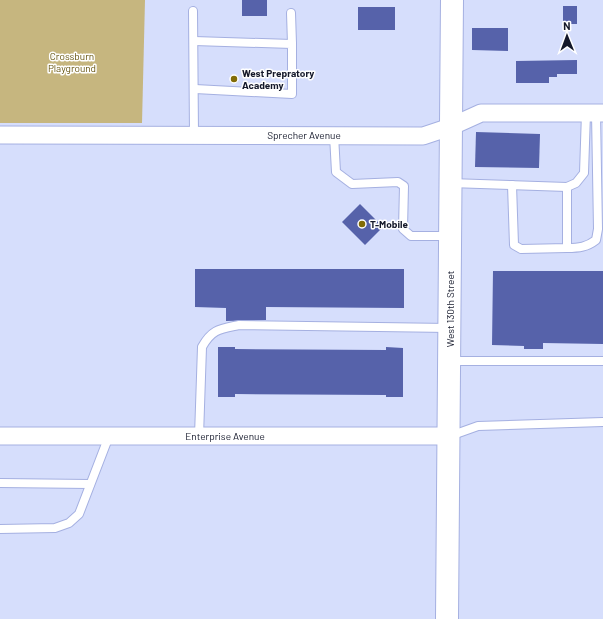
<svg xmlns="http://www.w3.org/2000/svg" width="603" height="619" viewBox="0 0 603 619" font-family="Barlow,sans-serif">
	<style>
		.green { fill: #c6b67f }
		.building { fill: #5662aa }
		.lines { fill: none; stroke-linecap: round; stroke-linejoin: round }
		.service-casing { stroke: #a5b0e1; stroke-width: 10 }
		.minor-casing { stroke: #a5b0e1; stroke-width: 19 }
		.secondary-casing { stroke: #a5b0e1; stroke-width: 24 }
		.service { stroke: #fff; stroke-width: 8 }
		.minor { stroke: #fff; stroke-width: 17 }
		.secondary { stroke: #fff; stroke-width: 22 }
		.poi-dot { fill: #826c07; stroke: #fff; stroke-width: 1.5 }
		.labels { text-anchor: middle; stroke-width: 3; stroke-linejoin: round; paint-order: stroke }
		.park-label { font-size: 10px; fill: #675612; stroke: #fff }
		.poi-label { font-size: 10px; font-weight: bold; fill: #14182a; stroke: #fff; text-anchor: start }
		.street-label { font-size: 10px; fill: #14182a; stroke: #fff }
	</style>
	<rect width="100%" height="100%" fill="#d6defc"/>
	<!-- green -->
	<polygon class="green" points="0,0 145,0 142,123 0,123"/>
	<!-- building -->
	<g class="building">
		<rect x="242" y="0" width="25" height="16"/>
		<rect x="563" y="6" width="14" height="18"/>
		<rect x="358" y="7" width="37" height="23"/>
		<polygon points="472,28 508,28 508,51 472,50"/>
		<polygon points="577,60 577,74 557,74 557,77 549,77 549,83 516,83 516,61"/>
		<polygon points="476,132 540,134 539,168 475,167"/>
		<polygon points="360,204 383,227 365,245 342,222"/>
		<polygon points="195,269 404,269 404,308 266,307 266,320 226,321 226,308 195,307"/>
		<polygon points="493,271 603,271 603,344 543,343 543,349 524,349 524,346 492,345"/>
		<polygon points="218,347 235,347 235,349 386,350 386,347 403,348 403,397 386,397 386,395 235,394 235,397 218,397"/>
	</g>
	<g class="lines">
		<defs>
			<g id="service">
				<polyline points="193,11 194,135"/>
				<polyline points="291,13 292,44"/>
				<polyline points="194,41 292,44 292,94 195,89"/>
				<polyline points="334,135 336,172 352,184 398,182 404,186 403,229 411,236 449,236"/>
				<polyline points="450,183 567,187 576,183 584,173 586,113"/>
				<polyline points="512,185 514,245 521,249 567,248 567,187"/>
				<path d="M 567,248 C 579,248 587,247 596,240 L 598,229 L 596,113"/>
				<polyline points="450,361 603,361"/>
				<path d="M 199,436 L 202,347 C 212,329 220,329 239,325 L 449,328"/>
				<polyline points="450,436 478,426 603,422"/>
				<polyline points="0,483 90,484"/>
				<polyline points="0,529 55,528 69,523 79,514 109,436"/>
			</g>
			<g id="minor">
				<polyline points="0,135 423,136 450,127 481,113 603,113"/>
				<polyline points="0,436 450,436"/>
			</g>
			<polyline id="secondary" points="447,619 452,0"/>
		</defs>
		<!-- service casing -->
		<use href="#service" class="service-casing"/>
		<!-- minor casing -->
		<use href="#minor" class="minor-casing"/>
		<!-- secondary casing -->
		<use href="#secondary" class="secondary-casing"/>
		<!-- service -->
		<use href="#service" class="service"/>
		<!-- minor -->
		<use href="#minor" class="minor"/>
		<!-- secondary -->
		<use href="#secondary" class="secondary"/>
	</g>
	<!-- markers -->
	<g class="poi-dot">
		<circle cx="234" cy="79" r="4"/>
		<circle cx="362" cy="224" r="4"/>
	</g>
	<g class="labels">
		<!-- park labels -->
		<g class="park-label">
			<text x="72" y="60">Crossburn<tspan x="72" dy="12">Playground</tspan></text>
		</g>
		<!-- poi labels -->
		<g class="poi-label">
			<text x="242" y="77">West Prepratory<tspan x="242" dy="12">Academy</tspan></text>
			<text x="370" y="228">T-Mobile</text>
		</g>
		<!-- street labels -->
		<g class="street-label">
			<text x="304" y="139">Sprecher Avenue</text>
			<text transform="translate(450 309) rotate(-90)" y="4">West 130th Street</text>
			<text x="225" y="440">Enterprise Avenue</text>
		</g>
	</g>
	<!-- north arrow -->
	<g transform="translate(567 36) rotate(359)" stroke="#ffffff" stroke-width="3" paint-order="stroke">
	<path d="M0-3L7 15L0 10L-7 15Z" fill="#14182a"/>
	<text y="-6" font-size="11" font-weight="bold" text-anchor="middle" fill="#14182a">N</text>
	</g>
</svg>
